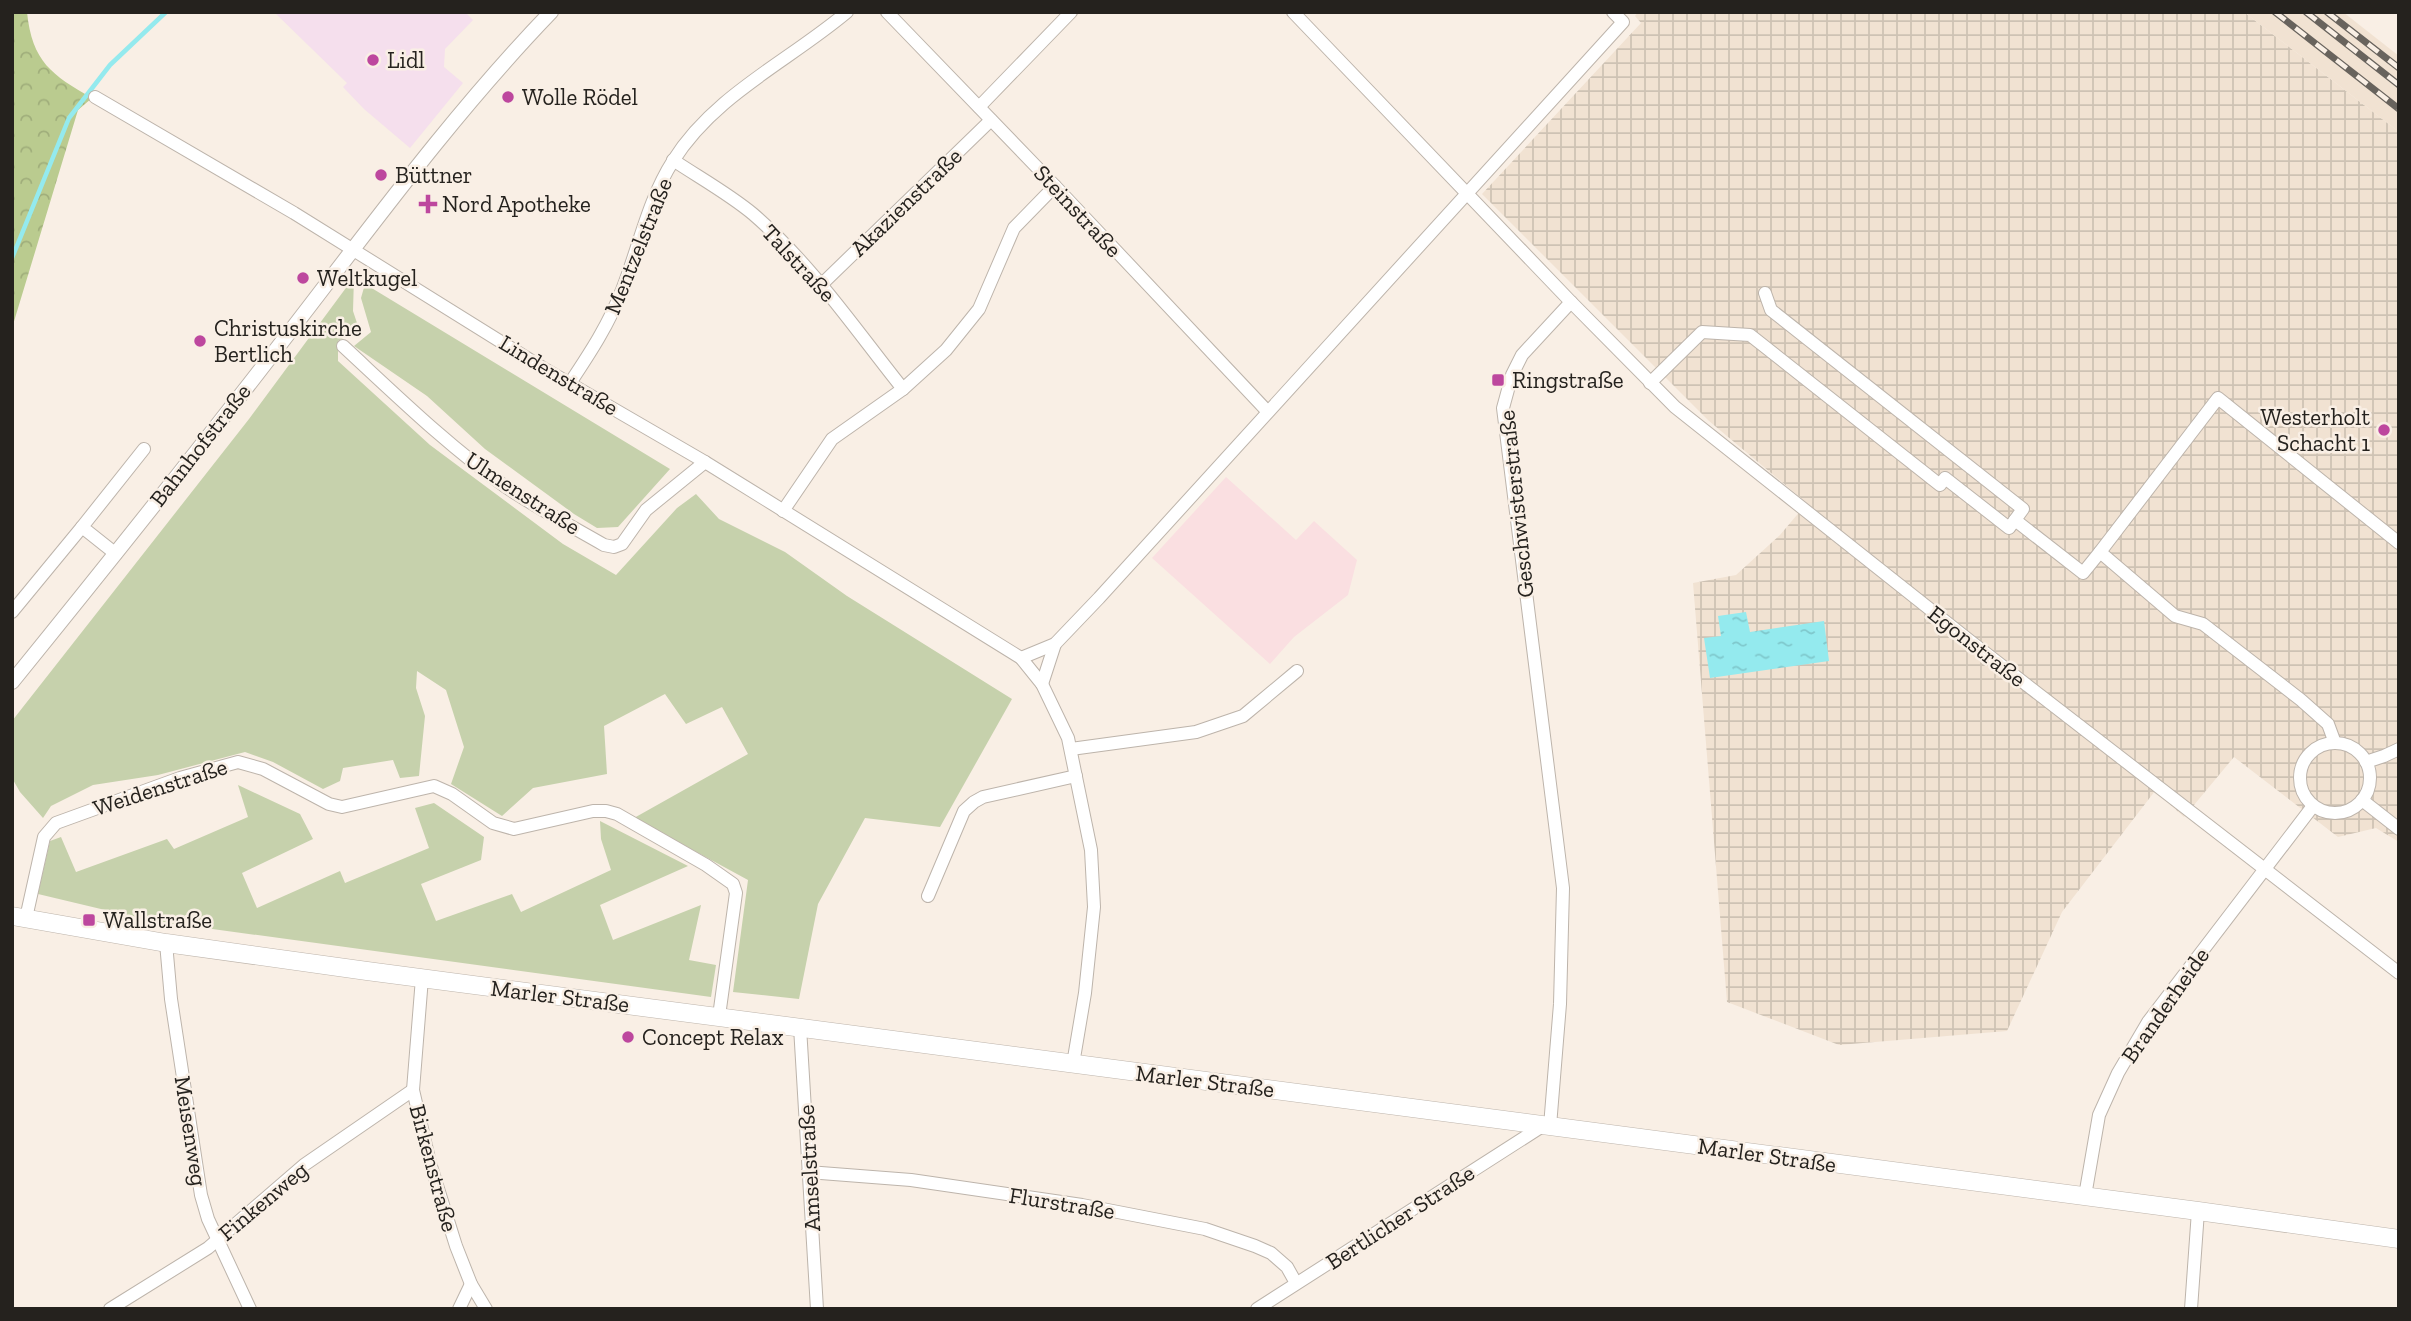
<svg xmlns="http://www.w3.org/2000/svg" width="2411" height="1321" viewBox="0 0 2411 1321" font-family="'Zilla Slab',serif">
	<style>
		.commercial { fill: #f5dfed }
		.industrial { fill: url(#industrial-grid) }
		.education { fill: #fadfe1 }
		.built { fill: #f1e2d2 }
		.green { fill: #c6d1ac }
		.forest { fill: url(#forest-crowns) }
		.water { fill: url(#water-ripples) }
		.lines { fill: none; stroke-linecap: round; stroke-linejoin: round }
		.stream { stroke: #94eaee; stroke-width: 4.5 }
		.minor-casing { stroke: #bdb4ab; stroke-width: 14 }
		.tertiary-casing { stroke: #bdb4ab; stroke-width: 16 }
		.secondary-casing { stroke: #bdb4ab; stroke-width: 19 }
		.minor { stroke: #fff; stroke-width: 12 }
		.tertiary { stroke: #fff; stroke-width: 14 }
		.secondary { stroke: #fff; stroke-width: 18 }
		.rail-casing { stroke: #68635d; stroke-width: 7 }
		.rail { stroke: #f9efe5; stroke-width: 4.5; stroke-dasharray: 13; stroke-linecap: butt }
		.poi-dot { fill: #bd479e; stroke: #f9efe5; stroke-width: 2.5 }
		.labels { text-anchor: middle; stroke-width: 5; stroke-linejoin: round; paint-order: stroke }
		.poi-label { font-size: 23px; fill: #25221e; stroke: #f9efe5; text-anchor: start }
		.street-label { font-size: 23px; fill: #25221e; stroke: #f9efe5 }
	</style>
	<defs>
		<pattern id="industrial-grid" width="8" height="8" patternUnits="userSpaceOnUse" patternTransform="scale(1.75)"><rect width="8" height="8" fill="#f1e2d2"/><path d="M0 4h8M4 0v8" fill="none" stroke="#cec2b4"/></pattern>
		<pattern id="forest-crowns" width="20" height="18" patternUnits="userSpaceOnUse" patternTransform="scale(1.75)"><rect width="20" height="18" fill="#bacb8f"/><path d="M2 6a3 3 0 1 1 6 0M12 15a3 3 0 1 1 6 0" fill="none" stroke="#a0ae7b"/></pattern>
		<pattern id="water-ripples" width="26" height="14" patternUnits="userSpaceOnUse" patternTransform="scale(1.75)"><rect width="26" height="14" fill="#94eaee"/><path d="M2 4q2-2 4 0t4 0M15 11q2-2 4 0t4 0" fill="none" stroke="#7fc8cc"/></pattern>
	</defs>
	<rect width="100%" height="100%" fill="#f9efe5"/>
	<!-- commercial -->
	<polygon class="commercial" points="274,12 465,12 473,20 445,49 444,67 463,83 410,148 364,109 343,87 347,83"/>
	<!-- industrial -->
	<polygon class="industrial" points="1638,12 2244,12 2399,132 2399,842 2376,828 2338,837 2234,757 2184,817 2155,791 2062,912 2007,1031 1839,1045 1727,1002 1693,583 1736,575 1780,535 1807,503 1709,421 1482,194 1641,23 1635,16"/>
	<!-- education -->
	<polygon class="education" points="1226,477 1296,540 1314,521 1357,560 1348,595 1294,637 1270,664 1152,558"/>
	<!-- built -->
	<polygon class="built" points="2244,12 2343,12 2399,56 2399,132"/>
	<!-- green -->
	<g class="green">
		<polygon points="354,277 353,311 359,329 338,341 338,361 430,445 563,544 616,575 677,508 696,494 719,519 785,552 847,596 1012,699 940,827 865,818 818,904 799,999 733,992 748,880 634,818 748,754 722,707 686,724 665,694 604,726 607,774 533,788 502,816 451,784 464,747 446,690 417,671 416,688 425,716 419,776 400,778 393,760 343,768 340,781 323,789 273,762 245,752 158,775 93,785 51,806 43,818 20,792 12,778 12,721 249,419"/>
		<polygon points="365,284 670,469 618,527 597,528 574,514 485,449 427,396 354,346 371,332 361,298"/>
		<polygon points="238,785 300,814 313,839 242,873 257,908 340,871 345,883 429,848 415,808 434,803 484,837 481,860 421,884 436,921 512,894 521,912 611,870 601,839 600,821 688,866 600,905 613,940 701,905 689,960 716,965 711,997 147,920 38,894 50,841 61,837 76,872 167,839 174,849 248,817"/>
	</g>
	<!-- forest -->
	<path class="forest" d="M 12,12 L 27,12 C 32,62 52,75 92,98 L 78,110 L 12,328 Z"/>
	<!-- water -->
	<polygon class="water" points="1746,612 1750,632 1824,621 1829,661 1710,678 1704,638 1721,636 1718,616"/>
	<g class="lines">
		<!-- stream -->
		<polyline class="stream" points="12,258 69,118 110,65 166,12"/>
		<defs>
			<g id="minor">
				<polyline points="887,12 1055,186 1267,411"/>
				<polyline points="1293,12 1571,302 1675,407 1970,641 2399,973"/>
				<polyline points="95,97 294,213 543,368 705,462 1021,658 1042,684 1068,738 1091,850 1094,907 1085,993 1073,1064"/>
				<polyline points="979,107 1071,12"/>
				<path d="M 673,160 C 700,178 729,194 753,214 C 812,265 855,329 903,389"/>
				<polyline points="822,284 991,120"/>
				<polyline points="1765,293 1771,310 2023,509 2015,520 2083,573 2100,552 2175,616 2203,624 2301,700 2328,724 2335,743"/>
				<path d="M 343,346 C 396,395 447,445 506,487 C 537,508 571,526 604,545 L 614,547 L 622,544 L 646,510 L 705,462"/>
				<path d="M 570,383 C 590,353 609,324 622,290 C 639,247 648,200 673,161 C 714,95 789,61 847,12"/>
				<polyline points="1650,383 1702,332 1750,335 1940,485 1945,478 2009,528 2015,520"/>
				<polyline points="783,511 832,439 903,389 946,350 979,309 1014,228 1055,186"/>
				<polyline points="2100,552 2218,398 2399,543"/>
				<polyline points="116,554 82,527 144,449"/>
				<polyline points="12,612 82,527"/>
				<polyline points="1021,658 1055,644 1099,598 1623,22 1613,12"/>
				<polyline points="1042,684 1055,644"/>
				<circle cx="2335" cy="778" r="35"/>
				<polyline points="1071,749 1196,732 1243,716 1297,671"/>
				<polyline points="2366,762 2384,756 2399,749"/>
				<polyline points="2362,800 2399,829"/>
				<polyline points="928,896 964,811 974,802 983,797 1076,776"/>
				<polyline points="26,918 44,837 56,823 180,778 238,762 263,769 329,804 342,807 434,786 452,794 493,823 514,829 593,811 606,811 617,814 706,865 733,884 736,893 719,1016"/>
				<polyline points="166,943 171,999 201,1195 208,1219 250,1309"/>
				<polyline points="422,978 413,1090 430,1163 456,1246 471,1284 486,1309"/>
				<polyline points="800,1027 817,1309"/>
				<polyline points="1550,1126 1560,1004 1563,888 1503,408 1512,375 1522,355 1571,302"/>
				<polyline points="808,1172 911,1180 1082,1205 1205,1229 1255,1246 1271,1253 1287,1267 1296,1283"/>
				<polyline points="2085,1196 2099,1115 2118,1073 2148,1022 2313,806"/>
				<polyline points="110,1309 208,1248 304,1165 413,1090"/>
				<polyline points="459,1309 471,1284"/>
				<polyline points="1257,1309 1544,1125"/>
				<polyline points="2191,1309 2198,1211"/>
			</g>
			<path id="tertiary" d="M 12,682 C 119,550 225,417 328,282 C 399,189 470,96 551,12"/>
			<polyline id="secondary" points="12,916 166,943 367,971 2198,1211 2399,1239"/>
		</defs>
		<!-- minor casing -->
		<use href="#minor" class="minor-casing"/>
		<!-- tertiary casing -->
		<use href="#tertiary" class="tertiary-casing"/>
		<!-- secondary casing -->
		<use href="#secondary" class="secondary-casing"/>
		<!-- minor -->
		<use href="#minor" class="minor"/>
		<!-- tertiary -->
		<use href="#tertiary" class="tertiary"/>
		<!-- secondary -->
		<use href="#secondary" class="secondary"/>
		<defs>
			<g id="rail">
				<polyline points="2275,12 2399,109"/>
				<polyline points="2306,12 2399,85"/>
				<polyline points="2327,12 2399,68"/>
			</g>
		</defs>
		<!-- rail casing -->
		<use href="#rail" class="rail-casing"/>
		<!-- rail -->
		<use href="#rail" class="rail"/>
	</g>
	<!-- markers -->
	<g class="poi-dot">
		<circle cx="373" cy="60" r="7"/>
		<circle cx="508" cy="97" r="7"/>
		<circle cx="381" cy="175" r="7"/>
		<path d="M424.5 193.5h7v7h7v7h-7v7h-7v-7h-7v-7h7z"/>
		<circle cx="303" cy="278" r="7"/>
		<circle cx="200" cy="341" r="7"/>
		<rect x="1491" y="373" width="14" height="14" rx="3.5"/>
		<circle cx="2384" cy="430" r="7"/>
		<rect x="82" y="913" width="14" height="14" rx="3.5"/>
		<circle cx="628" cy="1037" r="7"/>
	</g>
	<g class="labels">
		<!-- poi labels -->
		<g class="poi-label">
			<text x="387" y="68">Lidl</text>
			<text x="522" y="105">Wolle Rödel</text>
			<text x="395" y="183">Büttner</text>
			<text x="442" y="212">Nord Apotheke</text>
			<text x="317" y="286">Weltkugel</text>
			<text x="214" y="336">Christuskirche<tspan x="214" dy="26">Bertlich</tspan></text>
			<text x="1512" y="388">Ringstraße</text>
			<text x="2370" y="425" text-anchor="end">Westerholt<tspan x="2370" dy="26">Schacht 1</tspan></text>
			<text x="103" y="928">Wallstraße</text>
			<text x="642" y="1045">Concept Relax</text>
		</g>
		<!-- street labels -->
		<g class="street-label">
			<text transform="translate(906 202) rotate(-44)" y="8">Akazienstraße</text>
			<text transform="translate(1078 211) rotate(47)" y="8">Steinstraße</text>
			<text transform="translate(638 246) rotate(-68)" y="8">Mentzelstraße</text>
			<text transform="translate(799 263) rotate(47)" y="8">Talstraße</text>
			<text transform="translate(559 375) rotate(31)" y="8">Lindenstraße</text>
			<text transform="translate(200 445) rotate(-52)" y="8">Bahnhofstraße</text>
			<text transform="translate(523 493) rotate(33)" y="8">Ulmenstraße</text>
			<text transform="translate(1516 504) rotate(-96)" y="8">Geschwisterstraße</text>
			<text transform="translate(1977 646) rotate(38)" y="8">Egonstraße</text>
			<text transform="translate(160 787) rotate(-18)" y="8">Weidenstraße</text>
			<text transform="translate(560 996) rotate(7)" y="8">Marler Straße</text>
			<text transform="translate(2165 1005) rotate(-55)" y="8">Branderheide</text>
			<text transform="translate(1205 1081) rotate(7)" y="8">Marler Straße</text>
			<text transform="translate(191 1131) rotate(81)" y="8">Meisenweg</text>
			<text transform="translate(1767 1155) rotate(8)" y="8">Marler Straße</text>
			<text transform="translate(434 1168) rotate(75)" y="8">Birkenstraße</text>
			<text transform="translate(809 1168) rotate(-93)" y="8">Amselstraße</text>
			<text transform="translate(263 1201) rotate(-40)" y="8">Finkenweg</text>
			<text transform="translate(1062 1203) rotate(9)" y="8">Flurstraße</text>
			<text transform="translate(1400 1217) rotate(-33)" y="8">Bertlicher Straße</text>
		</g>
	</g>
	<!-- border -->
	<rect width="2411" height="1321" fill="none" stroke="#25221e" stroke-width="28"/>
</svg>
